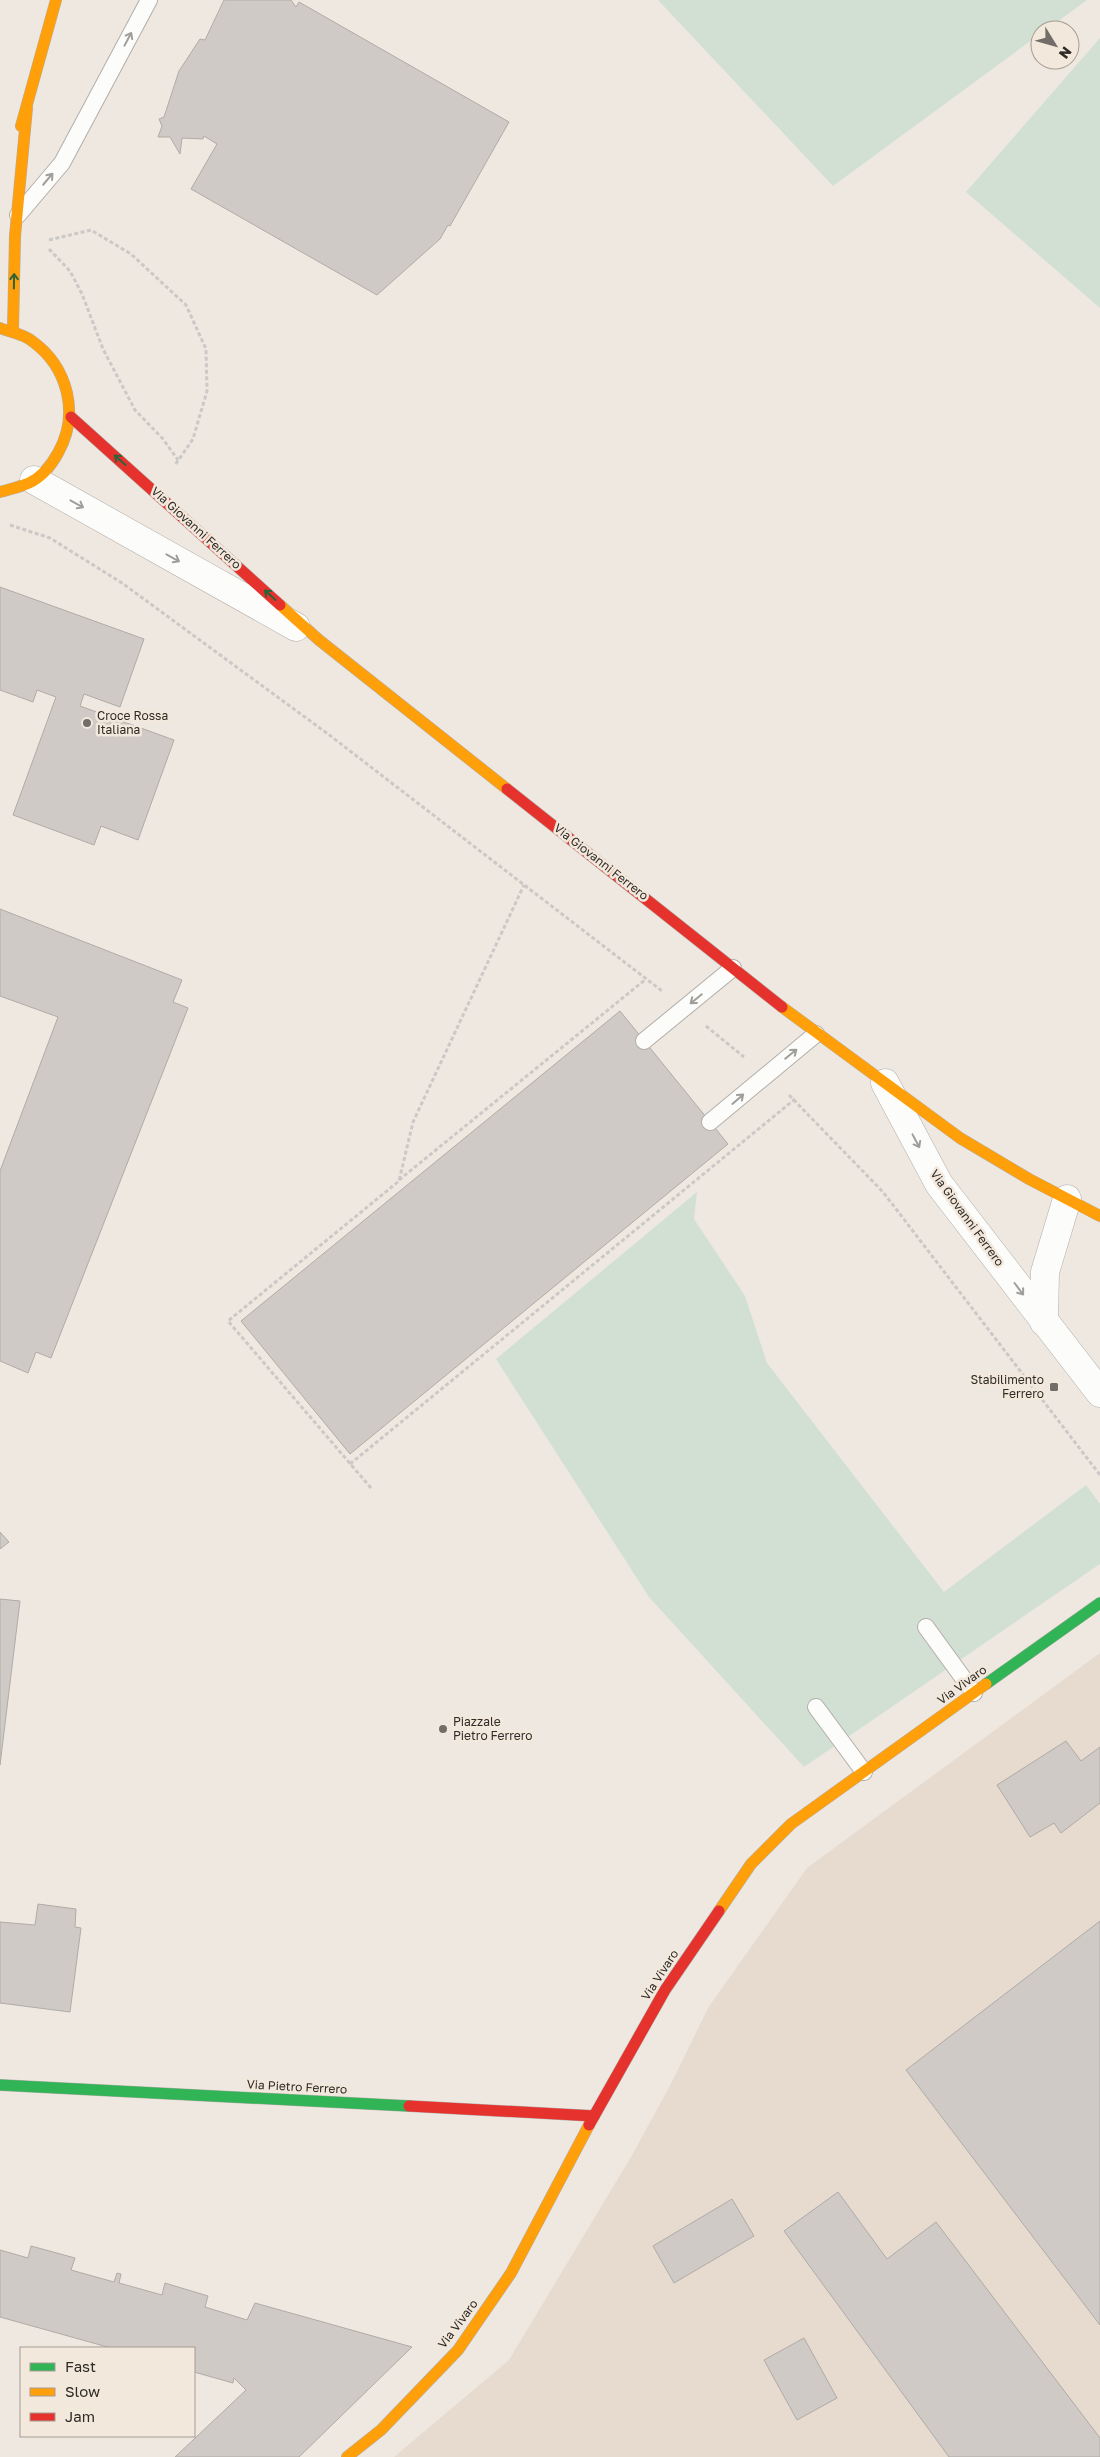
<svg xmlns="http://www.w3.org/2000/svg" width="1100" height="2457" viewBox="0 0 1100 2457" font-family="'Golos Text',sans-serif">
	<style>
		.industrial { fill: #e7dacf }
		.green { fill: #d1e0d2 }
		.building { fill: #cfcac5; stroke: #afaba6 }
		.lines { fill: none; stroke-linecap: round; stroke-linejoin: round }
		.lane-casing { stroke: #b3aea9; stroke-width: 18 }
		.street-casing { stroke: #b3aea9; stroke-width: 29 }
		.fast-casing { stroke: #b3aea9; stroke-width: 12 }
		.slow-casing { stroke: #b3aea9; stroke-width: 12 }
		.jam-casing { stroke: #b3aea9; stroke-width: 12 }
		.path { stroke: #cbc8c6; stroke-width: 3; stroke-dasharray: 4 2.5; stroke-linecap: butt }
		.lane { stroke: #fcfcfa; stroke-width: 16 }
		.street { stroke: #fcfcfa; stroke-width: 28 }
		.fast { stroke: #30b455; stroke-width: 11 }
		.slow { stroke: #ff9f0a; stroke-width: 11 }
		.jam { stroke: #e5322d; stroke-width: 11 }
		.oneway { stroke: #a09e9b }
		.oneway2 { stroke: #2f6239 }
		.poi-dot { fill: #726d68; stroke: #f3e8dc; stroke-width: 2 }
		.labels { text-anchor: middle; stroke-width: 5; stroke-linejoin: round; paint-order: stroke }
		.street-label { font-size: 12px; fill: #2f2b27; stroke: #f3e8dc }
		.poi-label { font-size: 12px; fill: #2f2b27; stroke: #f3e8dc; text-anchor: start }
	</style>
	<rect width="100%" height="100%" fill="#eee8e1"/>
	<!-- industrial -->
	<polygon class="industrial" points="1100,1653 1100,2457 394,2457 509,2360 631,2157 672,2082 708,2008 807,1868"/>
	<!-- green -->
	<g class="green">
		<polygon points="658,0 1087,0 1046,30 1040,30 1040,34 833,186"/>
		<polygon points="1100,38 1100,308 966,192"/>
		<polygon points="697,1192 694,1219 745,1296 767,1363 944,1592 1086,1485 1100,1504 1100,1564 804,1767 649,1597 496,1359"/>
	</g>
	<!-- building -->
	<g class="building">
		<polygon points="224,0 291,0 296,7 299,2 509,122 450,226 448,225 440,239 377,295 191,189 217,144 204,136 203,139 182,138 180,154 170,137 158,137 162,126 159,119 164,117 179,71 200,39 205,40"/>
		<polygon points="0,587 144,639 120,707 84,694 80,706 174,740 138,840 101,826 94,845 13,815 56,697 37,690 33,702 0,690"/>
		<polygon points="0,909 182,980 173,1002 188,1008 51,1358 36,1352 28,1373 0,1361 0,1171 58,1017 0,996"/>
		<polygon points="620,1011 728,1144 350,1454 241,1321"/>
		<polygon points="0,1532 9,1542 0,1549"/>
		<polygon points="0,1599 20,1601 0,1765"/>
		<polygon points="1066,1741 1081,1761 1100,1747 1100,1803 1061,1833 1054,1823 1030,1837 997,1785"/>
		<polygon points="38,1904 76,1909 75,1927 81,1928 70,2012 0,2003 0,1922 35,1925"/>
		<polygon points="1100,1921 1100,2325 906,2070"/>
		<polygon points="838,2192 887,2259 936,2222 1100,2438 1100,2457 949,2457 784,2231"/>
		<polygon points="732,2199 754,2236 674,2283 653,2246"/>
		<polygon points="31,2246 75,2258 71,2270 114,2282 117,2273 121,2274 119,2283 162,2295 165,2283 208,2296 205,2307 247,2320 255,2303 412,2347 299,2457 175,2457 246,2390 234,2378 233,2383 194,2372 194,2348 111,2348 0,2317 0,2250 28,2258"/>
		<polygon points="804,2338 837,2398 797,2420 764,2360"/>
	</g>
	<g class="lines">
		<defs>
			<g id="lane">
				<polyline points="18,215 62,163 149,0"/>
				<polyline points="644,1041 733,968"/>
				<polyline points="710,1122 816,1034"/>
				<polyline points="926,1627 974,1693"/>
				<polyline points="816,1707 864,1772"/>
			</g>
			<g id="street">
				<polyline points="34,480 296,627"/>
				<polyline points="885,1083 939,1184 1100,1393"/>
				<polyline points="1044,1322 1045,1272 1067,1199"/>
			</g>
			<g id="fast">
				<polyline points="986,1684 1100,1603"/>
				<polyline points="0,2085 409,2106"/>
			</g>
			<g id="slow">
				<polyline points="21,126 56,0"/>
				<path d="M 0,328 C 10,332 24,334 32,341 C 68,367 80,414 58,453 C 52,464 42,477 29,483 C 20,487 10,489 0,492"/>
				<polyline points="13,330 15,236 27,108"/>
				<polyline points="280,605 319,640 507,789"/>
				<polyline points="782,1007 960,1138 1029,1179 1100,1216"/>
				<polyline points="719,1911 751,1864 791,1824 986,1684"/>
				<polyline points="347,2457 381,2430 458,2350 511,2273 589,2125"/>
			</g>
			<g id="jam">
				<polyline points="71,417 280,605"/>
				<polyline points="507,789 782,1007"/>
				<polyline points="409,2106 594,2116"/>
				<polyline points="589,2125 665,1990 719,1911"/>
			</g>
		</defs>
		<!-- lane casing -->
		<use href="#lane" class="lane-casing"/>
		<!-- street casing -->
		<use href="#street" class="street-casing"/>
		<!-- fast casing -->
		<use href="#fast" class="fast-casing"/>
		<!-- slow casing -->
		<use href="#slow" class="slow-casing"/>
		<!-- jam casing -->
		<use href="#jam" class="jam-casing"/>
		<!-- path -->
		<g class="path">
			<polyline points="49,240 91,230 131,254 186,305 206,349 207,391 193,439 175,465"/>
			<polyline points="49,249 70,271 82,294 103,349 135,410 163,439 178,460"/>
			<polyline points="10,525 50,538 122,583 328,734 662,991"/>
			<polyline points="706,1026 744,1057"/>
			<polyline points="789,1095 883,1192 1100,1475"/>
			<polyline points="399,1180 646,979"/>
			<polyline points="350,1464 795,1099"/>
			<polyline points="371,1488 228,1321 399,1181 413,1122 524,885"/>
		</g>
		<!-- lane -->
		<use href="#lane" class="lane"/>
		<!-- street -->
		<use href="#street" class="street"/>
		<!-- fast -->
		<use href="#fast" class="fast"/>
		<!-- slow -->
		<use href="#slow" class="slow"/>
		<!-- jam -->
		<use href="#jam" class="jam"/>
	</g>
	<!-- one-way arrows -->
	<defs><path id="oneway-shaft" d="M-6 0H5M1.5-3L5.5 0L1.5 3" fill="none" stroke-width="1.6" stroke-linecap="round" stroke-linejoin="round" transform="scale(1.25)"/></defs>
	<g class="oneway">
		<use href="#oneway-shaft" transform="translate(128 39) rotate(-62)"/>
		<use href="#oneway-shaft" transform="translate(48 179) rotate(-50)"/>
		<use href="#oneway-shaft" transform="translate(77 504) rotate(29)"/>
		<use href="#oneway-shaft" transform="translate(173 558) rotate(29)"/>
		<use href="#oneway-shaft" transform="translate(696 999) rotate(141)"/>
		<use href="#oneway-shaft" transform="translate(791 1054) rotate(-39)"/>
		<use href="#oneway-shaft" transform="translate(738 1099) rotate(-41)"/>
		<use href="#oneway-shaft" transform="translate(916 1141) rotate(62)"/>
		<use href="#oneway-shaft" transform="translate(1019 1289) rotate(53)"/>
	</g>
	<g class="oneway2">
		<use href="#oneway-shaft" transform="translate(14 281) rotate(-89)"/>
		<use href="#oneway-shaft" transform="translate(120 460) rotate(-139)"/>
		<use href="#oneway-shaft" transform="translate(270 595) rotate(-138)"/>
	</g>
	<!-- markers -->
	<g class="poi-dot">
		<circle cx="87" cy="723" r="5"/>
		<rect x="1049" y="1382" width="10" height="10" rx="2.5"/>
		<circle cx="443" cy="1729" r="5"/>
	</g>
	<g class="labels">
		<!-- street labels -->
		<g class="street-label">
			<text transform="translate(196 528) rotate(42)" y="4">Via Giovanni Ferrero</text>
			<text transform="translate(601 862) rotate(38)" y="4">Via Giovanni Ferrero</text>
			<text transform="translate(967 1218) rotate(54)" y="4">Via Giovanni Ferrero</text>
			<text transform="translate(962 1685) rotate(-36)" y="4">Via Vivaro</text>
			<text transform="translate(660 1975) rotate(-57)" y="4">Via Vivaro</text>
			<text transform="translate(297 2087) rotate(3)" y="4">Via Pietro Ferrero</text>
			<text transform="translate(458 2324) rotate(-53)" y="4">Via Vivaro</text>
		</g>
		<!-- poi labels -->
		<g class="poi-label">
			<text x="97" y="720">Croce Rossa<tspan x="97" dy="14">Italiana</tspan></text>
			<text x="1044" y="1384" text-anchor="end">Stabilimento<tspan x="1044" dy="14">Ferrero</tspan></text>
			<text x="453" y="1726">Piazzale<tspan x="453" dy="14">Pietro Ferrero</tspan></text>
		</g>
	</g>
	<!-- legend -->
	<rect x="20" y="2347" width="175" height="90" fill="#f3e8dc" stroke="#a59c94"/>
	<rect x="30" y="2363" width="25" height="8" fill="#30b455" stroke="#a59c94"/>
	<text x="65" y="2372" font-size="15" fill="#2f2b27">Fast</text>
	<rect x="30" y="2388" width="25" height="8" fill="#ff9f0a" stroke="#a59c94"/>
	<text x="65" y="2397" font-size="15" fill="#2f2b27">Slow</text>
	<rect x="30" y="2413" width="25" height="8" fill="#e5322d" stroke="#a59c94"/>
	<text x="65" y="2422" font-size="15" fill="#2f2b27">Jam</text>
	<!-- north arrow -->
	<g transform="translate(1055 45) rotate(127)"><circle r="24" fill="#f3e8dc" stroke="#a59c94"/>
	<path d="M0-4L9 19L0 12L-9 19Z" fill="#726d68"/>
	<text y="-8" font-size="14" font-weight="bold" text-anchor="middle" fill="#2f2b27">N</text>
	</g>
</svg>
